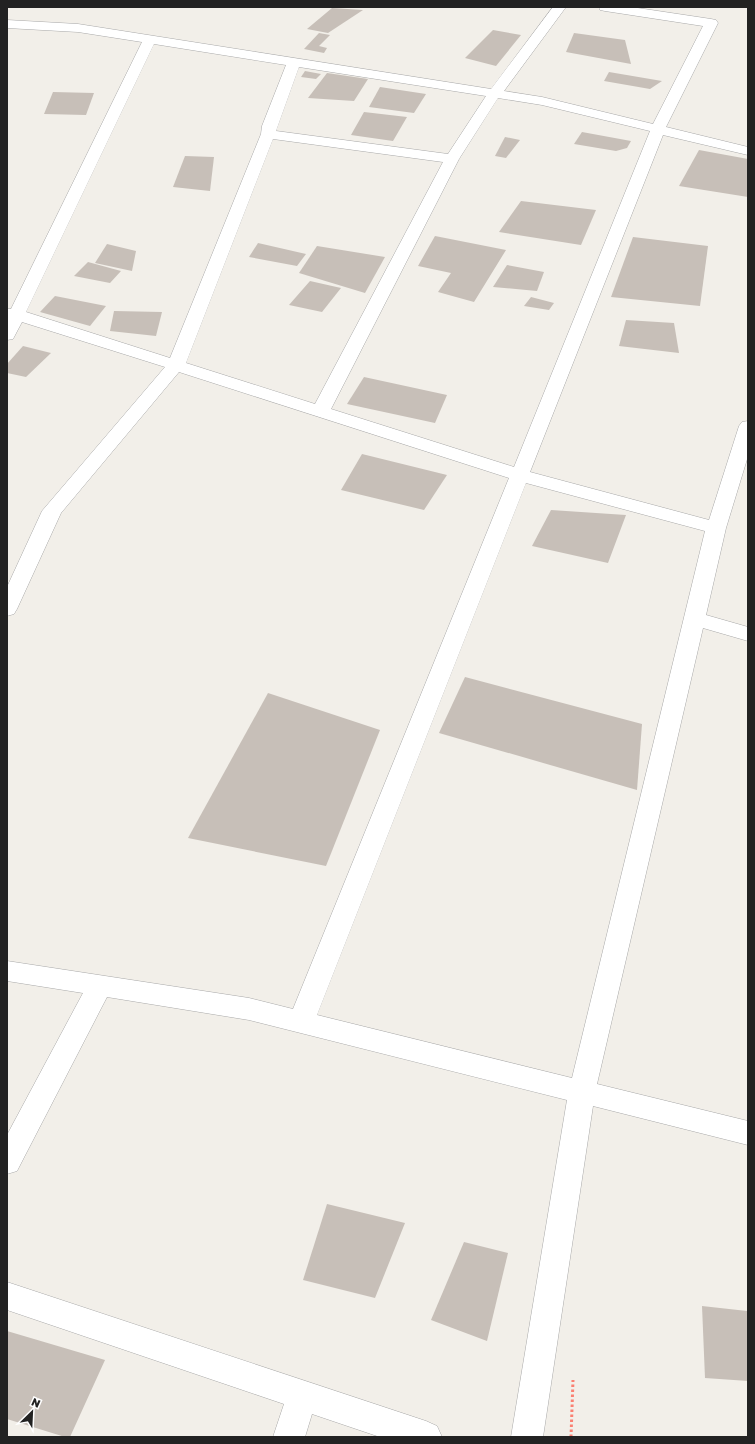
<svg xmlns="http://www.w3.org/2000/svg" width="755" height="1444" viewBox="0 0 755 1444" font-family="'Golos Text',sans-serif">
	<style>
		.building { fill: #c7bfb8 }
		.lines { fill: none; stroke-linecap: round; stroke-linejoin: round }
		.street-casing { stroke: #a9a9a9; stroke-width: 1 }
		.path { stroke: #fa8072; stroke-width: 3; stroke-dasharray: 2.5 2.5; stroke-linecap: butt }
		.street { fill: #fff; fill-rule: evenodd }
	</style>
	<rect width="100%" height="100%" fill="#f2efe9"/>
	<!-- building -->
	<g class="building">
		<polygon points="332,8 363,10 328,33 307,29"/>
		<polygon points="493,30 521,35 496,66 465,58"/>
		<polygon points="319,33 330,35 319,46 327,48 324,53 304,49"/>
		<polygon points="574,33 625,40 631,64 566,52"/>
		<polygon points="305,71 321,74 316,79 301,77"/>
		<polygon points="609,72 662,81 650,89 604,81"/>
		<polygon points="327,73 368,79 354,101 308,98"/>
		<polygon points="380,87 426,94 414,113 369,107"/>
		<polygon points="53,92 94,93 86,115 44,114"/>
		<polygon points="364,112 407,117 393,141 351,135"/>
		<polygon points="582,132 631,141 627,148 616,151 574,144"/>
		<polygon points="505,137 520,140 506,158 495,156"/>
		<polygon points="699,150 748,159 748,197 679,186"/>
		<polygon points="185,156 214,157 210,191 173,187"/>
		<polygon points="521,201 596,210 581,245 499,232"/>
		<polygon points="435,236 506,250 474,302 438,292 451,273 418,266"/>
		<polygon points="633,237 708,246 700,306 611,297"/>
		<polygon points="258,243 306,254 297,266 249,257"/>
		<polygon points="107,244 136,251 132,271 95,263"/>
		<polygon points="317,246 385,257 365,293 299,273"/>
		<polygon points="88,262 121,271 110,283 74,276"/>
		<polygon points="507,265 544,272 537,291 493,287"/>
		<polygon points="310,281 341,288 322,312 289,305"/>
		<polygon points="55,296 106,306 90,326 40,312"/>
		<polygon points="531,297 554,303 549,310 524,306"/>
		<polygon points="114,311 162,312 156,336 110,331"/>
		<polygon points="626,320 674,323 679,353 619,346"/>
		<polygon points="23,346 51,353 26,377 7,373 7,364"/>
		<polygon points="364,377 447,395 435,423 347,404"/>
		<polygon points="362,454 447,475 424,510 341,490"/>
		<polygon points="551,510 626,515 608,563 532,546"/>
		<polygon points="465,677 642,724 637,790 439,733"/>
		<polygon points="268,693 380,730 326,866 188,838"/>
		<polygon points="327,1204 405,1223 375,1298 303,1280"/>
		<polygon points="464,1242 508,1253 487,1341 431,1320"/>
		<polygon points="702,1306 747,1311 748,1381 705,1378"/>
		<polygon points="7,1331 105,1360 70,1437 65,1437 7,1419"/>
	</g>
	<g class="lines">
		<defs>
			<g id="street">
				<path d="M 553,7 L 566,7 L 504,91 L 542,97 L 653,124 L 703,26 L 605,11 L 600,10 L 599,7 L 631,7 L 711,19 L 716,20 L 718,23 L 666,127 L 748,147 L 748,155 L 663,135 L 530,472 L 709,520 L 739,426 L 742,422 L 748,421 L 748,456 L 726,528 L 706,615 L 748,627 L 748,641 L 703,628 L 597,1084 L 748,1121 L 748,1145 L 593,1106 L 543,1437 L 511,1437 L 567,1100 L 249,1020 L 107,997 L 17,1171 L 7,1174 L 7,1135 L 83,993 L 7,981 L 7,961 L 249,998 L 293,1009 L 509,478 L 179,372 L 61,513 L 17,609 L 14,614 L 7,616 L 7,587 L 42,511 L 165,367 L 22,322 L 13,339 L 7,340 L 7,309 L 11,309 L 142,42 L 78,32 L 7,28 L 7,20 L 78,24 L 491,89 ZM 154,44 L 286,65 L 262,126 L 261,134 L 170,358 L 26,312 ZM 299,67 L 486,96 L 448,154 L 276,131 ZM 498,98 L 542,105 L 650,131 L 514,467 L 331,409 L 459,159 ZM 273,139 L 443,162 L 315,404 L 186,363 ZM 526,483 L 705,531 L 572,1078 L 317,1015 Z"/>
				<polygon points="7,1282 426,1421 437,1426 442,1437 380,1437 312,1414 305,1437 273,1437 284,1404 7,1310"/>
			</g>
		</defs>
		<!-- street casing -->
		<use href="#street" class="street-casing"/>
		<!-- path -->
		<polyline class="path" points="571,1437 573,1380"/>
		<!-- street -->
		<use href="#street" class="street"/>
	</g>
	<!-- border -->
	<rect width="755" height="1444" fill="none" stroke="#222222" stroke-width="16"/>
	<!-- north arrow -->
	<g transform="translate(32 1412) rotate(24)" stroke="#ffffff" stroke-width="3" paint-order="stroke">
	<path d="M0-3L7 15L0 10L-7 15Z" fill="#222222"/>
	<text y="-6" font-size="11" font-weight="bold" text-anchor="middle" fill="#222222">N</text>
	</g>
</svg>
